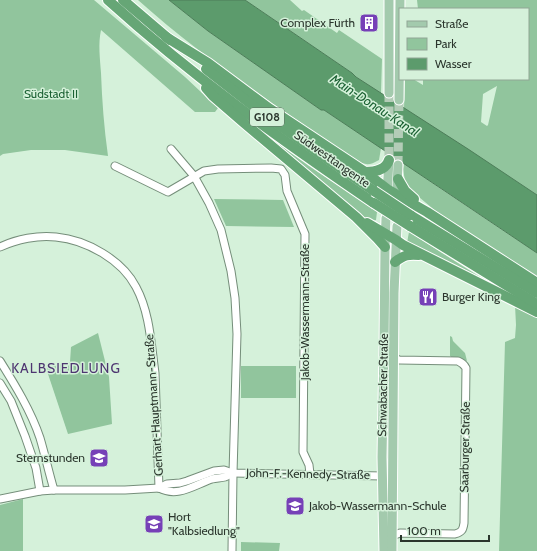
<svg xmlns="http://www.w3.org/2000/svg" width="537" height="551" viewBox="0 0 537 551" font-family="Cabin,sans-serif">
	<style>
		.green { fill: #91c59d; fill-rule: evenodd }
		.water { fill: #5c9b6c; stroke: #4d7d59 }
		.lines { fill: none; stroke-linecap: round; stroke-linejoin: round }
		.major-tunnel { stroke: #b3ccb7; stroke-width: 9; stroke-dasharray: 9 4.5; stroke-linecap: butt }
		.minor-casing { stroke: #758e7a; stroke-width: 9 }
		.major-casing { stroke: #fff; stroke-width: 11 }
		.highway-casing { stroke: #fff; stroke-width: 12 }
		.minor { stroke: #fff; stroke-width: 7 }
		.major { stroke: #a3caad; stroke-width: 9 }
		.highway { stroke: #66a676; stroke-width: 10 }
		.highway-bridge-casing { stroke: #fff; stroke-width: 12; stroke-linecap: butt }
		.highway-bridge { stroke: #66a676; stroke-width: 10 }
		.labels { text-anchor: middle; stroke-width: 3; stroke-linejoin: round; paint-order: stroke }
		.shield { fill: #d5f1da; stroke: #5e6e61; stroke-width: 1 }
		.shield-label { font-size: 11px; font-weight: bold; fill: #2b362d }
		.poi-label { font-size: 12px; fill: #2b362d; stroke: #d5f1da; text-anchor: start }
		.park-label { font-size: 12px; fill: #1b6133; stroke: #d5f1da }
		.street-label { font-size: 12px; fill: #2b362d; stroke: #d5f1da }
		.water-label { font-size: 13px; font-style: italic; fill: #1b6133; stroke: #d5f1da }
		.quarter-label { font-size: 14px; letter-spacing: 1px; fill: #4e3671; stroke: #d5f1da }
	</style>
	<rect width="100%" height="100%" fill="#d5f1da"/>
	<!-- green -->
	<g class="green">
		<path d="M 0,0 L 94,0 L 185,77 L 218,108 L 215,112 L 195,112 L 101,30 C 98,44 100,58 101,73 C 102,100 104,128 108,156 L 65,150 L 31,150 L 3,154 L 0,156 Z"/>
		<path d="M 138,0 L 169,0 L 208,31 L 321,110 L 324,110 L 381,148 L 379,160 C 369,166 365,165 355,160 C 281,109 205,60 138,0 Z"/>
		<polygon points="245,0 290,0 302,11 304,10 337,33 339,30 382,59 381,94 356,77 352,73"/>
		<path d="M 417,0 L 537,0 L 537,195 L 404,109 L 405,79 L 413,79 L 423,85 L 423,79 L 528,79 L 528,9 L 418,9 ZM 497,86 L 488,125 L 487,126 L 481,122 L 483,94 Z"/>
		<polygon points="235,110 277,143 309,166 377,212 376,220 373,221 363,217"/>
		<polygon points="404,163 441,189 537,253 537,278 438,213 413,192 405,181 403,169"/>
		<polygon points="214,199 283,200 294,227 226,226"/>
		<polygon points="409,232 480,277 480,279 407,243"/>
		<polygon points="515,305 537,317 537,551 499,551 505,342 515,338 516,325"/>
		<polygon points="98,333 109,377 112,424 68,434 46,368 70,362 71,347"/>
		<path d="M 450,336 L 452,337 L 453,341 L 465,353 L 467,361 C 462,358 455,361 450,356 Z"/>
		<polygon points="386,355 390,359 389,459 385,458"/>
		<rect x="241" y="366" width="55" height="32"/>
		<polygon points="23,499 23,551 0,551 0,505"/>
		<polygon points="241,542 280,543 279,551 241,551"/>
	</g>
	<!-- water -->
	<polygon class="water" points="169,0 245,0 352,73 356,77 468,149 537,195 537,253 324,110 321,110 208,31"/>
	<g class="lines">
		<!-- major-tunnel -->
		<g class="major-tunnel">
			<polyline points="389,93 389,160"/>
			<polyline points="398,165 399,100"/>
		</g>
		<defs>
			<g id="minor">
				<polyline points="171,149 194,176 209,203 221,230 231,271 235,298 237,334 233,473 232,551"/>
				<polyline points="115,166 168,192 204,171 218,169 271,168 281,169 285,175 287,191 305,234 303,452 309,465 310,474"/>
				<path d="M 0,247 C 17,239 38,235 56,237 C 87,240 122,260 136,287 C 150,313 151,344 155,373 L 159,488"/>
				<path d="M 0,361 C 15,385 31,411 40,438 C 45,455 49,473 54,490"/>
				<polyline points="0,383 11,401 25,436 36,468 40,491"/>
				<path d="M 159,488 C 178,498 194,485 212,479 C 216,478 221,478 225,477 C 228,476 230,474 233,473"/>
				<polyline points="0,499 40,491 54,490 125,490 159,488 167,484 180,483 187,481 214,471 224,470 233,473 383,476"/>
				<path d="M 389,540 L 392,536 L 400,533 L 455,534 C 462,532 463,530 464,523 L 466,368 C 464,364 462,363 458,361 L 399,360 L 394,358 L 391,356"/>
			</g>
			<g id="major">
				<polyline points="389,93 389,0"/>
				<polyline points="399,100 400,0"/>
				<polyline points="397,186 398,165"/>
				<polyline points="387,194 389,160"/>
				<polyline points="384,551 382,457 384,348 385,247 386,218"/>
				<polyline points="392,551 394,293 397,226"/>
			</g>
			<g id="highway">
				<path d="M 108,0 C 191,75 281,140 374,203"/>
				<polyline points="123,0 170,40"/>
				<polyline points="166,37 208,63 270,109 365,172 387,189 427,212 537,283"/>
				<polyline points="206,69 266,116 321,155 374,191"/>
				<polyline points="206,88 213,96 243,122 356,217 377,238 385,247"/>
				<path d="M 365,172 C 375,172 386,170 389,160"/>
				<polyline points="398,179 405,191 414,199"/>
				<polyline points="410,215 537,293"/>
				<polyline points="367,223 396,240 403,245 537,312"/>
				<polyline points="410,226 537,304"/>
				<path d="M 395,262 C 404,255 408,254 419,255"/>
			</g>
		</defs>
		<!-- minor casing -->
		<use href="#minor" class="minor-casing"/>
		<!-- major casing -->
		<use href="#major" class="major-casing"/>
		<!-- highway casing -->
		<use href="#highway" class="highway-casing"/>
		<!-- minor -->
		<use href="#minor" class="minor"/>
		<!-- major -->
		<use href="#major" class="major"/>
		<!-- highway -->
		<use href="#highway" class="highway"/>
		<defs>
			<g id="highway-bridge">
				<polyline points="374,191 410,215"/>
				<polyline points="374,203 410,226"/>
			</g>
		</defs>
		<!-- highway-bridge casing -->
		<use href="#highway-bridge" class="highway-bridge-casing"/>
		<!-- highway-bridge -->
		<use href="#highway-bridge" class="highway-bridge"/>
	</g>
	<!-- icons -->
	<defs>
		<symbol id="building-square" viewBox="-11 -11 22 22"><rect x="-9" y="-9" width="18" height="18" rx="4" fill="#7640b7" stroke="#d5f1da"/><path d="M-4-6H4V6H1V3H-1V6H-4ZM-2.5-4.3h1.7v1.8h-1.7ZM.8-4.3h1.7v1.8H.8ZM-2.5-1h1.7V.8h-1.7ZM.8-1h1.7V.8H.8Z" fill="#fff"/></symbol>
		<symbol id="restaurant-square" viewBox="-11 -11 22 22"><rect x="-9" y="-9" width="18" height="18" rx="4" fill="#7640b7" stroke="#d5f1da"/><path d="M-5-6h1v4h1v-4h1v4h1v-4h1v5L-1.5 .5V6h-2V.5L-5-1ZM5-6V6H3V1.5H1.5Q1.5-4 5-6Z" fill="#fff"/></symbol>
		<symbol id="school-square" viewBox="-11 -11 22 22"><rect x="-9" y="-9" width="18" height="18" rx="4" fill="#7640b7" stroke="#d5f1da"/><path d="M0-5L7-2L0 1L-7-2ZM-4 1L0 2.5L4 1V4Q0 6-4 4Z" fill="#fff"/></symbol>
	</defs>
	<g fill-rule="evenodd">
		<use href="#building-square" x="358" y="12" width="22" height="22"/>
		<use href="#restaurant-square" x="417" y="286" width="22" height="22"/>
		<use href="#school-square" x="88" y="447" width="22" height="22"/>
		<use href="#school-square" x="284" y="495" width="22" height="22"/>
		<use href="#school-square" x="143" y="513" width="22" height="22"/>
	</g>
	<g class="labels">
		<!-- shield labels -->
		<rect class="shield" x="250" y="108" width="34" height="18" rx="3"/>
		<g class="shield-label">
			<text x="267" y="121">G108</text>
		</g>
		<!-- poi labels -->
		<g class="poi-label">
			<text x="355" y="27" text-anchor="end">Complex Fürth</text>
			<text x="442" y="301">Burger King</text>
			<text x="85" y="462" text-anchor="end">Sternstunden</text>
			<text x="309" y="510">Jakob-Wassermann-Schule</text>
			<text x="168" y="521">Hort<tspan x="168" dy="14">"Kalbsiedlung"</tspan></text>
		</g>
		<!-- park labels -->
		<g class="park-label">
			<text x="51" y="98">Südstadt II</text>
		</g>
		<!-- street labels -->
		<g class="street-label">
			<text transform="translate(332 159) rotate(35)" y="4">Südwesttangente</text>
			<text transform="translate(305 312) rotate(-90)" y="4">Jakob-Wassermann-Straße</text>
			<text transform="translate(383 385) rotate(-89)" y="4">Schwabacher Straße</text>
			<text transform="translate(154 405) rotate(-94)" y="4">Gerhart-Hauptmann-Straße</text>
			<text transform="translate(465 447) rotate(-89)" y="4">Saarburger Straße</text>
			<text transform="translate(308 474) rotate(1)" y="4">John-F.-Kennedy-Straße</text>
		</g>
		<!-- water labels -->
		<g class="water-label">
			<text transform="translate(375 105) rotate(33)" y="5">Main-Donau-Kanal</text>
		</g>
		<!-- quarter labels -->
		<g class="quarter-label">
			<text x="66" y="373">KALBSIEDLUNG</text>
		</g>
	</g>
	<!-- legend -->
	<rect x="399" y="8" width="130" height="72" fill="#d5f1da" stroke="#91a695"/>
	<rect x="407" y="21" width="20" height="6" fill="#a3caad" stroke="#91a695"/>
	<text x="435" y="28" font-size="12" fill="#2b362d">Straße</text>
	<rect x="407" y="38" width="20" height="12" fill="#91c59d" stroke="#91a695"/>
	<text x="435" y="48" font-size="12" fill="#2b362d">Park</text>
	<rect x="407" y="58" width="20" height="12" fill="#5c9b6c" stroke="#91a695"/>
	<text x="435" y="68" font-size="12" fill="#2b362d">Wasser</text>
	<!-- scale -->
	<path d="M401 535v6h88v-6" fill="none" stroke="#2b362d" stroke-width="2"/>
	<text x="407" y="535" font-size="12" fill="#2b362d" stroke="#d5f1da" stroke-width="3" paint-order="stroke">100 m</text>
</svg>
